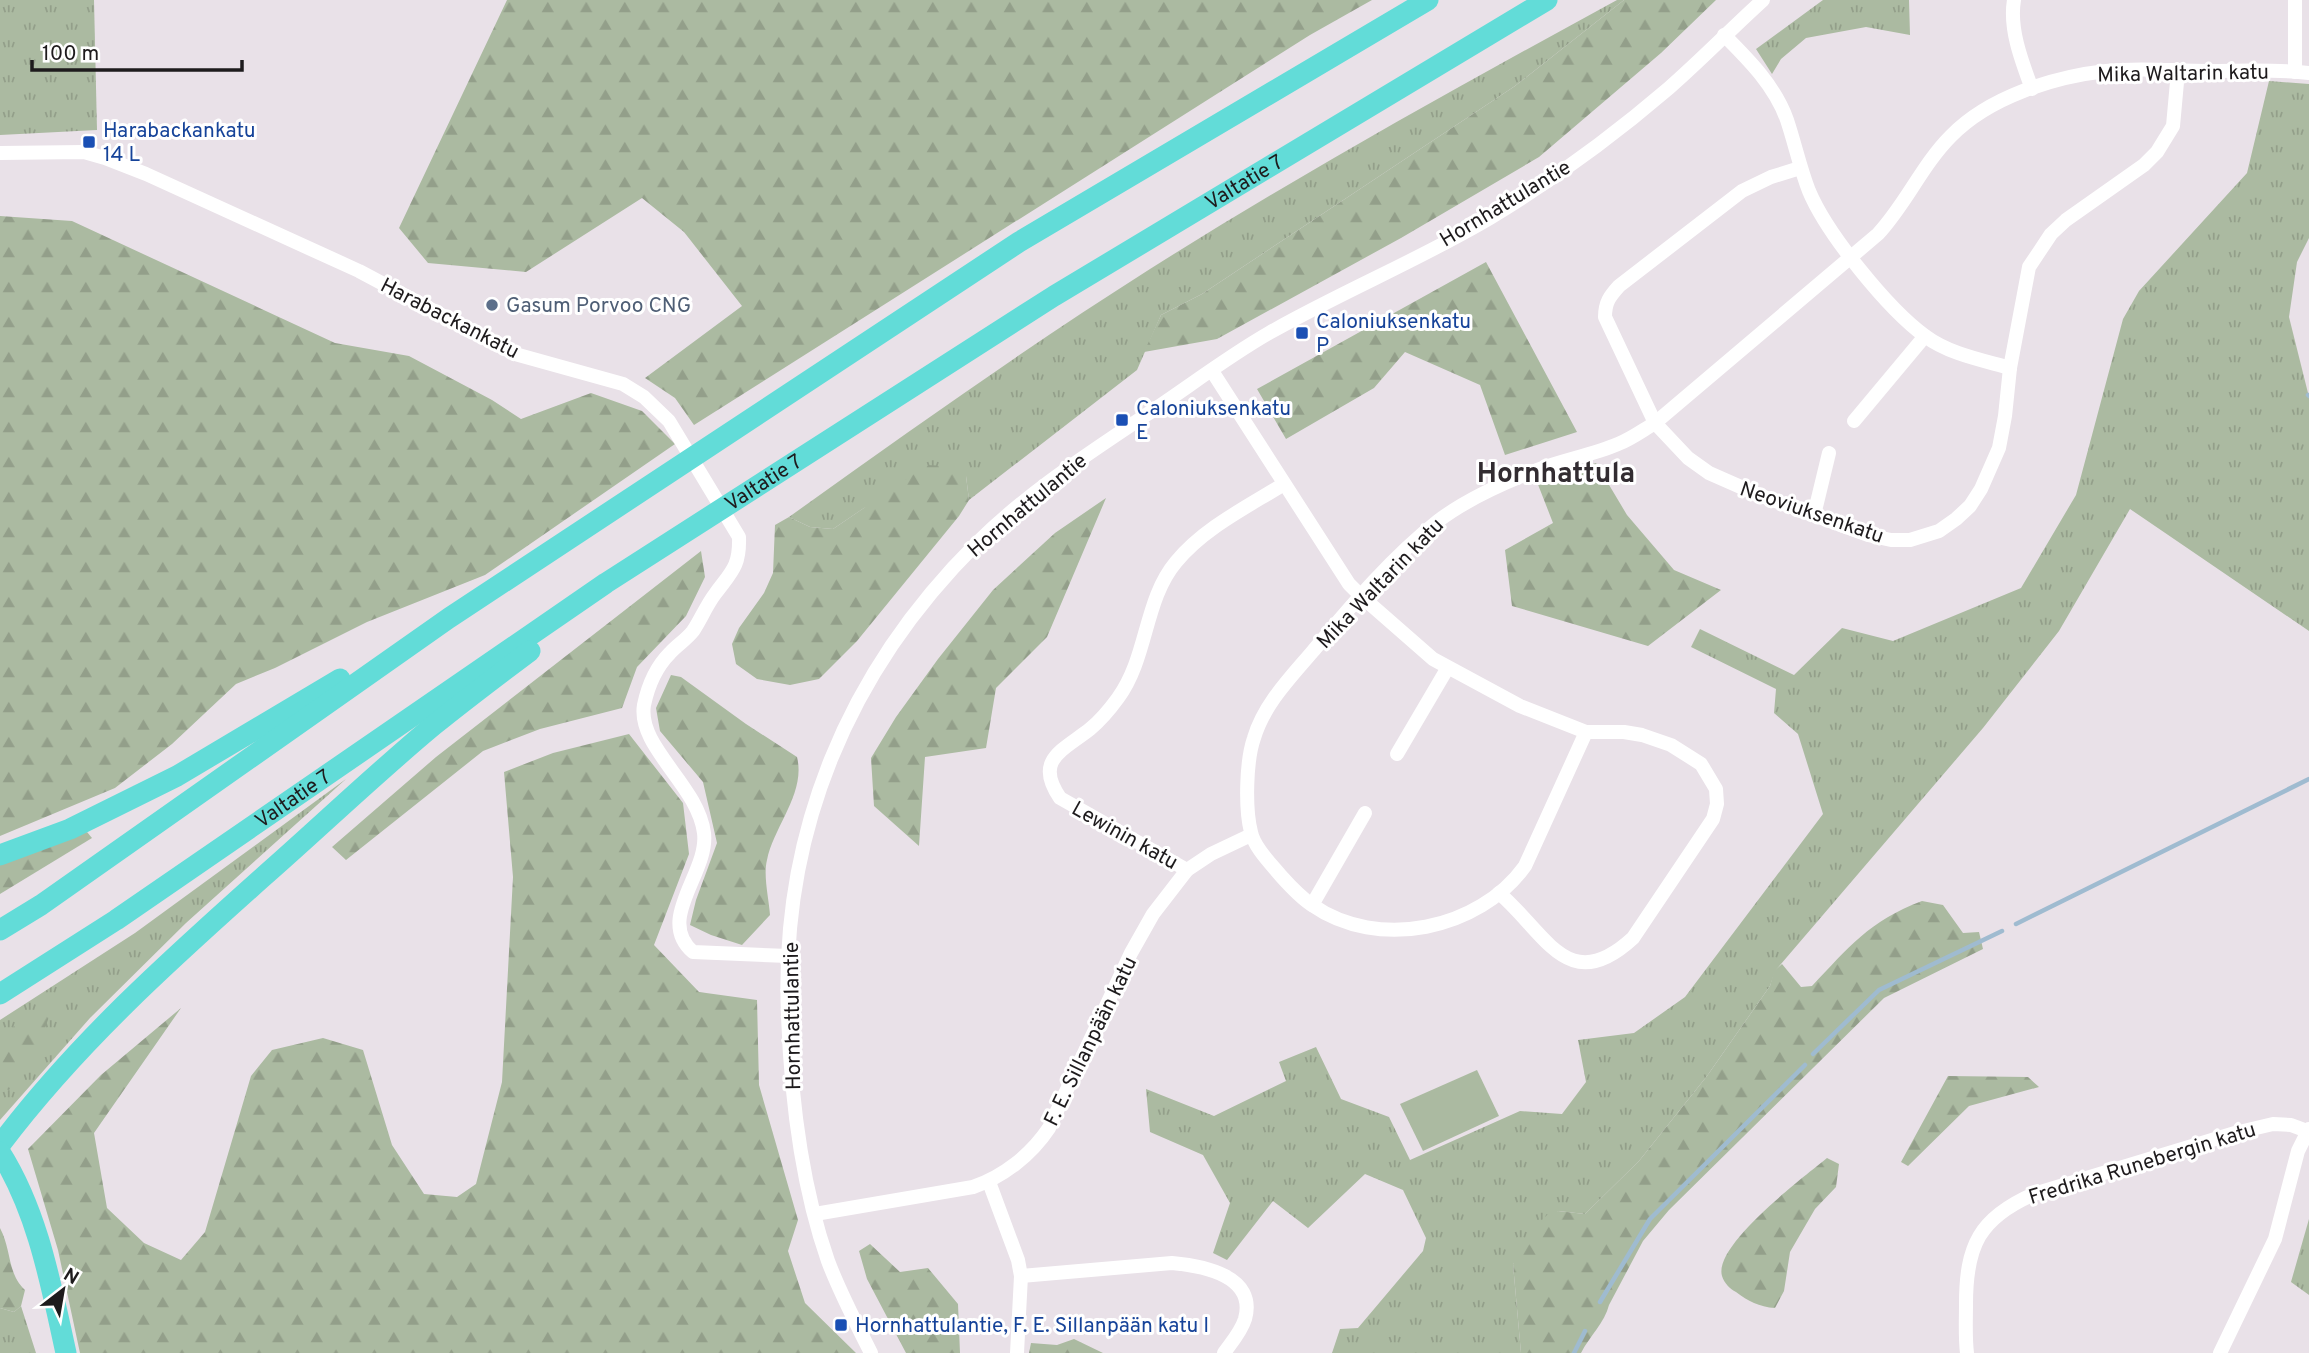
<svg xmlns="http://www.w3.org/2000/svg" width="2309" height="1353" viewBox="0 0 2309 1353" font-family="Overpass,sans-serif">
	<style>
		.grass { fill: url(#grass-tufts) }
		.forest { fill: url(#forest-firs) }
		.pitch { fill: #abbaa1 }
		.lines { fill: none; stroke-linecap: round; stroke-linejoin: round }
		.stream { stroke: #9fbbd0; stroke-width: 4.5 }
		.minor { stroke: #fff; stroke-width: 14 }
		.highway { stroke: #62dcd8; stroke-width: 21 }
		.transit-dot { fill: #1a4fb4; stroke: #fff; stroke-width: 2.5 }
		.service-dot { fill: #5c6f8a; stroke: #fff; stroke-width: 2.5 }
		.labels { text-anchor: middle; stroke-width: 6; stroke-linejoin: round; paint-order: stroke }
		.street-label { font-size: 21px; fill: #1e1b1d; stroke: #fff }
		.transit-label { font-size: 21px; fill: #164399; stroke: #fff; text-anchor: start }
		.service-label { font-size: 21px; fill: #4e5e75; stroke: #fff; text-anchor: start }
		.district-label { font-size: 28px; font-weight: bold; fill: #322c31; stroke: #fff }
	</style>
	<defs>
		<pattern id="grass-tufts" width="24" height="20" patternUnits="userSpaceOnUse" patternTransform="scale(1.75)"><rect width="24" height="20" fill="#abbaa1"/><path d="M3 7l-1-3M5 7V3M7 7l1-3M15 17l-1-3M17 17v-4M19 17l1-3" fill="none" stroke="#939f8a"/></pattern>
		<pattern id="forest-firs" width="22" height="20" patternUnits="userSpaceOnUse" patternTransform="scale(1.75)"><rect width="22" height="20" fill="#abbaa1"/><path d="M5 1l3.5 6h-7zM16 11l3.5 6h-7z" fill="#939f8a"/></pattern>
	</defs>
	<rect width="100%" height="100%" fill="#e9e1e8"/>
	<!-- grass -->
	<g class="grass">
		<polygon points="0,0 94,0 97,130 0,135"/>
		<path d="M 1617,0 L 1624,0 L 1515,86 L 1202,294 L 1161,315 L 1137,370 L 969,500 L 966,476 L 864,508 L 833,529 L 810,527 L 789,517 C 908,432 1027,347 1150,269 C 1302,173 1459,86 1617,0 Z"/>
		<polygon points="1823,0 1909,0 1910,35 1866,27 1806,38 1781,59 1772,74 1756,49"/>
		<polygon points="2269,81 2309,84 2309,238 2297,262 2289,317 2309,397 2309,631 2130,509 2059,631 1983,728 1775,971 1770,986 1707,1076 1639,1161 1585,1214 1558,1211 1513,1264 1521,1353 1332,1353 1340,1329 1358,1328 1423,1251 1426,1238 1403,1190 1365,1174 1308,1228 1273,1201 1227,1260 1213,1253 1230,1203 1203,1155 1150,1132 1146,1089 1214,1116 1286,1081 1279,1062 1316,1047 1341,1099 1389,1117 1410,1160 1520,1111 1562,1114 1586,1082 1578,1040 1634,1033 1685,997 1823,814 1798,734 1774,713 1776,689 1691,647 1700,629 1794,675 1842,628 1893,641 2021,588 2076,495 2123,319 2139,291 2247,173"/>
		<polygon points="346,779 186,923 90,1018 0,1120 0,1020 135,933"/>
		<polygon points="2309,1219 2309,1295 2291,1282"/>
		<polygon points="21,1306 36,1353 0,1353 0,1308 14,1312"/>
	</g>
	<!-- forest -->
	<g class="forest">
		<polygon points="507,0 1372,0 1310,35 694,425 675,398 645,378 742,306 684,232 642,198 526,272 428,263 399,228"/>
		<polygon points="1624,0 1716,0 1661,53 1539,157 1401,238 1217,339 1144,352 1161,315 1202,294 1515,86"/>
		<polygon points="0,216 72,221 335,343 409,356 492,400 521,419 591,393 642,411 675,444 485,575 367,622 275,668 236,684 172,744 115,788 0,836"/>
		<polygon points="1486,262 1577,432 1505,455 1480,385 1405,352 1374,388 1286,439 1257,389"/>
		<polygon points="1596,463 1627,515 1674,570 1721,590 1648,646 1512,606 1505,550 1553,523 1537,482"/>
		<polygon points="927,465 947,466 966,476 969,500 959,516 857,641 819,679 790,685 757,679 736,664 732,644 739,628 764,593 773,573 775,525 789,517 810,527 833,529"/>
		<polygon points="1106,498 1047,637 996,688 986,748 925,757 919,846 874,806 871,758 896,717 938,659 993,590 1055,533"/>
		<polygon points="701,551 705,577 686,616 637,667 622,708 540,729 483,751 346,860 332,847 436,757"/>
		<path d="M 671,675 L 681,677 L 746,724 L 797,757 C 806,793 774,826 767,860 C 763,876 769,899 770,915 L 742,945 L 711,935 L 690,925 L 696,900 L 717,843 L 703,782 L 660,731 L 656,708 Z"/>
		<polygon points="629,734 683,803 689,854 654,945 699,992 757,1000 759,1085 798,1220 788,1251 805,1303 856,1353 80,1353 58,1250 28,1149 101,1075 181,1008 94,1133 107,1208 144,1243 181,1260 205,1232 251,1076 272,1050 323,1038 363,1050 392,1145 424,1194 457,1197 476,1184 502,1082 513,877 504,772 553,753"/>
		<polygon points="87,832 92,838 0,894 0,858"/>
		<path d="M 1922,901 L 1943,905 L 1963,933 L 1979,932 L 1983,949 L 1884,998 L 1669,1210 L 1643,1241 L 1609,1305 C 1605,1322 1589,1337 1581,1353 L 1521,1353 L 1513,1264 L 1524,1239 L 1547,1215 L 1558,1211 L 1585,1214 L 1639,1161 L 1707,1076 L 1770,986 L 1774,971 L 1782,964 L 1801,987 L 1812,986 C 1849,947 1869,921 1922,901 Z"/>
		<polygon points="51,1011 37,1051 9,1090 0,1087 0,1036 16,1025"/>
		<polygon points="1948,1076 2028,1077 2039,1087 1969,1106 1908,1166 1901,1162"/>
		<path d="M 1827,1158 L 1839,1164 L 1836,1187 L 1815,1209 L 1790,1252 L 1784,1291 L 1775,1308 C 1759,1307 1748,1301 1736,1292 C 1730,1289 1724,1283 1722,1276 C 1713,1245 1804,1177 1827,1158 Z"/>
		<path d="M 0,1228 C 12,1251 7,1273 25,1290 L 21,1306 L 14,1312 L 0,1308 Z"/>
		<polygon points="870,1244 900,1272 928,1268 958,1304 960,1353 906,1353 867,1279 859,1251"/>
		<polygon points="1074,1339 1103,1353 1029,1353 1031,1343 1057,1345"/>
	</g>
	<!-- pitch -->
	<polygon class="pitch" points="1477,1070 1499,1116 1423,1151 1400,1104"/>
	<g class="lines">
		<!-- stream -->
		<g class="stream">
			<polyline points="2308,395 2309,396"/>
			<polyline points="2016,924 2309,779"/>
			<polyline points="1813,1054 1879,990 2002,931"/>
			<polyline points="1600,1302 1650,1219 1805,1065"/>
			<polyline points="1574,1353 1585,1331"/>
		</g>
		<!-- minor -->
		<g class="minor">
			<path d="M 2014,0 C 2009,29 2022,62 2032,89"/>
			<path d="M 1724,35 C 1749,60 1775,86 1787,120 C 1795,144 1800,168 1809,191 C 1827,234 1888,309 1925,336 C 1949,354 1982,360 2010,368"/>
			<polyline points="2295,72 2295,0"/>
			<path d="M 0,153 L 84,152 L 105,158 L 146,174 L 359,271 L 515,354 L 623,384 L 644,397 L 669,421 L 739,537 C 740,567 731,572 715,594 C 706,606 701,619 693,631 C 686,640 677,645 670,653 C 656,667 648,686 644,705 C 637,747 698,785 704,833 C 709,873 655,919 693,952 L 788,956"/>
			<path d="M 1800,168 L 1771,177 L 1742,191 L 1619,286 C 1610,296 1605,302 1605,317 L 1655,423 L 1688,458 L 1709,473 L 1759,495 L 1868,535 L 1891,540 L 1910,540 L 1939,531 L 1956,519 L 1970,506 L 1981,489 L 1999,448 L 2005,416 L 2010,368 L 2029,267 L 2051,234 L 2066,220 L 2144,165 L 2157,152 L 2173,126 L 2178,71"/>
			<path d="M 1212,371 L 1349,584 L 1361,596 L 1433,659 L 1520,706 L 1586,732 L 1624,732 L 1642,735 L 1671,745 L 1701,764 L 1716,789 L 1717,804 L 1713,819 L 1633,938 C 1568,998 1546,933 1499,893"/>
			<polyline points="1854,421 1925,336"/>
			<polyline points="1814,515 1829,453"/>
			<path d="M 1586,732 L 1525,866 C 1479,930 1378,951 1312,905 C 1300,897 1290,886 1281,876 C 1271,864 1254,847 1251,832 C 1245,809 1246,761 1254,738 C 1264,704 1291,677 1313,651 C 1351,606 1392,557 1438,521 C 1467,499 1503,483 1537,470 C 1563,460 1592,455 1618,444 C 1631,439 1643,430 1655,423 L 1878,234 C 1906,204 1922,165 1951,136 C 1989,97 2053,77 2106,71 C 2140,67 2174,71 2208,71 C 2241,71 2276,69 2309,73"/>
			<polyline points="1397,754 1447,669"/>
			<path d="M 1187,870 L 1060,798 C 1034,760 1062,751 1090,729 C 1101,720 1110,709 1118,698 C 1148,657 1144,600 1176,562 C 1204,528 1247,507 1284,484"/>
			<polyline points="1312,905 1365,813"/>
			<polyline points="989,1182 1018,1260 1021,1276 1017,1353"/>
			<path d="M 815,1214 L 973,1187 C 1003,1177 1031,1155 1049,1128 L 1131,953 L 1153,914 L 1187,870 L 1211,854 L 1251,835"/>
			<path d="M 1021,1276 L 1172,1263 C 1204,1266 1257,1276 1245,1319 C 1241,1332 1231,1343 1224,1353"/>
			<path d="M 871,1353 C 856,1323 840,1293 828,1261 C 801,1184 791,1098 788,1016 C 780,833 848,671 977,543 C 1027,493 1088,454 1146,415 C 1187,388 1227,357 1269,333 C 1341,292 1419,260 1490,218 C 1553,180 1613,136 1669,88 C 1701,60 1731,29 1763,0"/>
			<path d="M 1967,1353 C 1965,1337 1966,1321 1966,1304 C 1966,1246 1979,1218 2034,1194 L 2235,1133 L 2273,1124 L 2291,1125 L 2307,1131"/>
			<polyline points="2220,1353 2275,1239 2298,1151 2309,1129"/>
		</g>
		<!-- highway -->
		<g class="highway">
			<polyline points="0,855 70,829 177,776 340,679"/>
			<polyline points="0,930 41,905 449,618 1019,242 1428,0"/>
			<path id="s1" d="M 0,994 L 116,920 L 606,583 L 1054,296 L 1547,0"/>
			<path d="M 0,1145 C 76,1044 170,960 263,877 C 320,827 375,774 434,725 C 465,700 498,675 530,651"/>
			<path d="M 0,1152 C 38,1212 51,1285 66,1353"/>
		</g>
	</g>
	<!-- markers -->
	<g class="transit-dot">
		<rect x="82" y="135" width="14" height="14" rx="3.5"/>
		<rect x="1295" y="326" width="14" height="14" rx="3.5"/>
		<rect x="1115" y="413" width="14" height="14" rx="3.5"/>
		<rect x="834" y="1318" width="14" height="14" rx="3.5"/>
	</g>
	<circle class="service-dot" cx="492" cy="305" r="7"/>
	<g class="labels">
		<!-- street labels -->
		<g class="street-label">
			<text transform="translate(2183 73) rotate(-1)" y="7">Mika Waltarin katu</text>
			<text dy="7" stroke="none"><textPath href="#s1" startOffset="1486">Valtatie 7</textPath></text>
			<text transform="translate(1505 203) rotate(-31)" y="7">Hornhattulantie</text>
			<text transform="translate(450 318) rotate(27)" y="7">Harabackankatu</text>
			<text dy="7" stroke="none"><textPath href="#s1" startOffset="919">Valtatie 7</textPath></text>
			<text transform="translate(1027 505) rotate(-40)" y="7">Hornhattulantie</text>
			<text transform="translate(1812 512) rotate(19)" y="7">Neoviuksenkatu</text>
			<text transform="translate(1380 583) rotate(-46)" y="7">Mika Waltarin katu</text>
			<text dy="7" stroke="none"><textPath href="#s1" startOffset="352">Valtatie 7</textPath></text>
			<text transform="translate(1125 835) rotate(29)" y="7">Lewinin katu</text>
			<text transform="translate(792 1016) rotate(-91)" y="7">Hornhattulantie</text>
			<text transform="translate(1090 1041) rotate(-64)" y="7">F. E. Sillanpään katu</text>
			<text transform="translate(2142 1163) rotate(-17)" y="7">Fredrika Runebergin katu</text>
		</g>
		<!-- transit labels -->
		<g class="transit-label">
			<text x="103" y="137">Harabackankatu<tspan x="103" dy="24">14 L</tspan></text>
			<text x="1316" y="328">Caloniuksenkatu<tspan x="1316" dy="24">P</tspan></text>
			<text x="1136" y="415">Caloniuksenkatu<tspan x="1136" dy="24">E</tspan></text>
			<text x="855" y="1332">Hornhattulantie, F. E. Sillanpään katu I</text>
		</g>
		<!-- service labels -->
		<g class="service-label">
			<text x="506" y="312">Gasum Porvoo CNG</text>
		</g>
		<!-- district labels -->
		<g class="district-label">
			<text x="1556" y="482">Hornhattula</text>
		</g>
	</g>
	<!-- north arrow -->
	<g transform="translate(63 1290) rotate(31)" stroke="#ffffff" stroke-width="5" paint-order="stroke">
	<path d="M0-5L12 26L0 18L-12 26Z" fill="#1e1b1d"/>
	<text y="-10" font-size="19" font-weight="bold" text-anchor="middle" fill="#1e1b1d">N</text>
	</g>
	<!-- scale -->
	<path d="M32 60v10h210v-10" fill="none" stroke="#1e1b1d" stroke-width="3.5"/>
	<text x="42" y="60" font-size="21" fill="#1e1b1d" stroke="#ffffff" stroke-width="5" paint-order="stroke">100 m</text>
</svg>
